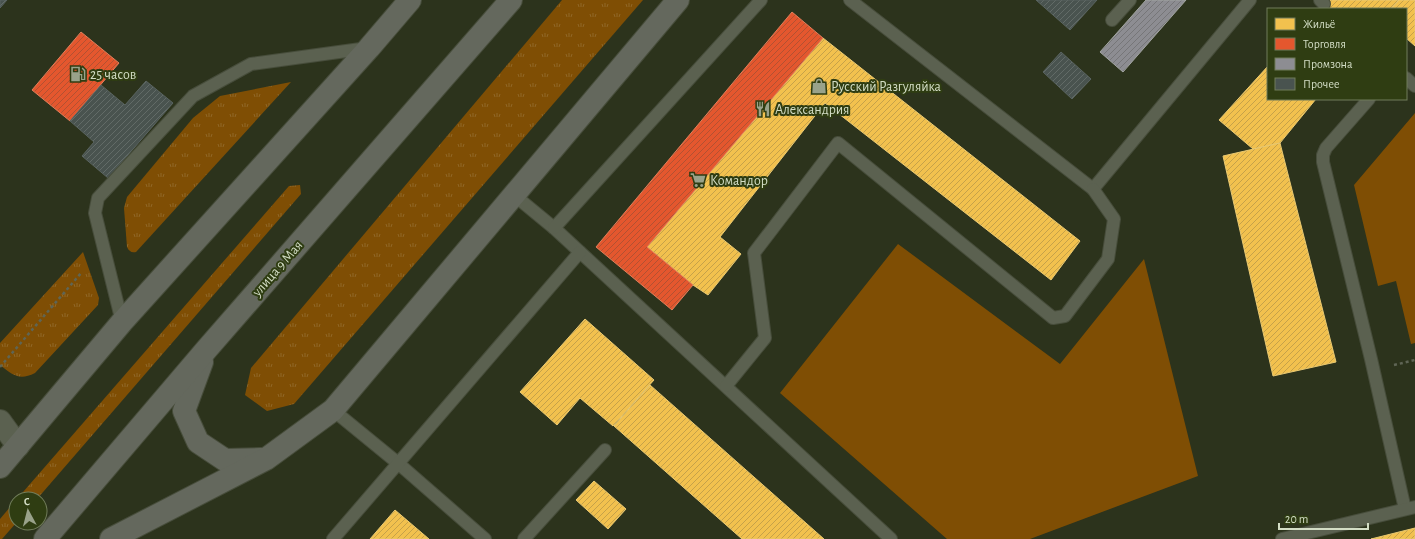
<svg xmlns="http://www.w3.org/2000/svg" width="1415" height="539" viewBox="0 0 1415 539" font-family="'Alegreya Sans',sans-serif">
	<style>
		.grass { fill: url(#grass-tufts) }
		.park { fill: #7f4e04 }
		.homes { fill: url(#homes-hatch); stroke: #e9c972 }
		.shops { fill: url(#shops-hatch); stroke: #df7f5b }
		.industry { fill: url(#industry-hatch); stroke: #a2a5a1 }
		.building { fill: url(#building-hatch); stroke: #596360 }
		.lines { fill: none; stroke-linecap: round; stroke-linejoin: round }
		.service-casing { stroke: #474d3b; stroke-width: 14 }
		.minor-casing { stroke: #474d3b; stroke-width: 24 }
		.primary-casing { stroke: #474d3b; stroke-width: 24 }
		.path { stroke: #5f6555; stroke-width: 2.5; stroke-dasharray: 3 3; stroke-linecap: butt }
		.service { stroke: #5b6150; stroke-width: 12 }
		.minor { stroke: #5b6150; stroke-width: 22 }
		.primary { stroke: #64685d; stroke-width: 22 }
		.labels { text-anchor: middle; stroke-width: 4; stroke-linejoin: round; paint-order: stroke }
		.poi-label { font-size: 14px; fill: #d3ddc5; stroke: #2f3d12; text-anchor: start }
		.street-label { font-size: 14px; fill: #d3ddc5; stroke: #2f3d12 }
	</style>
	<defs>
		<pattern id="grass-tufts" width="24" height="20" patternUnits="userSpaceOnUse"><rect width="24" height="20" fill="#7f4e04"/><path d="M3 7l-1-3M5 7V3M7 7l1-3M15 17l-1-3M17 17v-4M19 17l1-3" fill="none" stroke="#906727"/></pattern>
		<pattern id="homes-hatch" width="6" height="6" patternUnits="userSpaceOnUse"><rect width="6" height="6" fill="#f2c14e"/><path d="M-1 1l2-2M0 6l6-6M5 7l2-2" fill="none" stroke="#c5a149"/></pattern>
		<pattern id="shops-hatch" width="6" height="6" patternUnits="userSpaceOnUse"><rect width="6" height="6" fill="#e4572e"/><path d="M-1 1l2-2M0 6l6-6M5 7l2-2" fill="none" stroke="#b25132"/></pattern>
		<pattern id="industry-hatch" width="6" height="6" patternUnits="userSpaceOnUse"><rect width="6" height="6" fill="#8d8d92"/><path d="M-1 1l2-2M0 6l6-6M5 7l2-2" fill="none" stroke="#767678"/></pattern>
		<pattern id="building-hatch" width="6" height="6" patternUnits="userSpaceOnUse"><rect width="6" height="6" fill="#49534f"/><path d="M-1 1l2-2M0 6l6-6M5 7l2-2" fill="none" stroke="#626b67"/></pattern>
	</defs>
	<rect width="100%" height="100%" fill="#2c331c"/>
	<!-- grass -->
	<g class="grass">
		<polygon points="562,0 643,0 294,404 267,411 245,395 251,368"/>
		<path d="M 291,82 L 136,252 C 131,253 129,251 127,247 L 124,208 L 127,197 L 193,118 L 220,96 Z"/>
		<polygon points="300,185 301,194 37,499 17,499 289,186"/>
		<path d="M 83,252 L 99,298 L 98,305 L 35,373 C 19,381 13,375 0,365 L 0,343 Z"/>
		<polygon points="16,500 16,523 2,539 0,539 0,519"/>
	</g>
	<!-- park -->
	<g class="park">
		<polygon points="1415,113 1415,343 1411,344 1396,281 1378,286 1354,185"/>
		<polygon points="898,244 1060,364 1144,259 1198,476 1030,539 947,539 780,393"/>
	</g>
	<!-- homes -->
	<g class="homes">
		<polygon points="1328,0 1399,0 1391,9 1320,9"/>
		<polygon points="1399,0 1415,0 1415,46 1406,38 1406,9 1391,9"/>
		<polygon points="823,38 1080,241 1051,280 825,103 720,237 741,254 708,295 693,285 647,247"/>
		<polygon points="1268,66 1268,99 1316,99 1280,143 1253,149 1219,120"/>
		<polygon points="1280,143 1336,362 1273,376 1223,156"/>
		<polygon points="585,319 654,380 613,426 580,398 557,425 520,392"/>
		<polygon points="650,385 824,539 742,539 614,426"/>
		<polygon points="594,481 626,509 608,529 576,500"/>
		<polygon points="395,510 429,539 370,539"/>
		<polygon points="1415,528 1415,539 1371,539"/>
	</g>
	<!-- shops -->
	<g class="shops">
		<polygon points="792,12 823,38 647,247 693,285 672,310 596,247"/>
		<polygon points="81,32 119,63 70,121 32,90"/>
	</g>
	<!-- industry -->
	<polygon class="industry" points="1146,0 1186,0 1123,72 1100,52"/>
	<!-- building -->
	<g class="building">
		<polygon points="0,0 7,0 0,8"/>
		<polygon points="1036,0 1097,0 1070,30"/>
		<polygon points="1061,52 1091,79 1072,99 1043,72"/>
		<polygon points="146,81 173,103 108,178 82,156 94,142 70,121 101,85 125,105"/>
	</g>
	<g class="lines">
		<defs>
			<g id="service">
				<polyline points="850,0 1093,189 1250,0"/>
				<polyline points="1320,0 1324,4"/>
				<polyline points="1112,20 1130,0"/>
				<polyline points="1406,78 1415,86"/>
				<polyline points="1369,99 1326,148 1323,155 1323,162 1371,359 1405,509"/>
				<polyline points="514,195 554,228 891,539"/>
				<polyline points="554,228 761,0"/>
				<polyline points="122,322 95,213 98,198 193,96 251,64 368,48"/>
				<polyline points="726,386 765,338 754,253 838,143 1053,318 1065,316 1108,259 1114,219 1093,189"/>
				<polyline points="333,410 399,464 485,539"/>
				<polyline points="333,539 580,252"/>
				<polyline points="524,539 605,450"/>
				<polyline points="1282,539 1415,507"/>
			</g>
			<polyline id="minor" points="0,421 18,446"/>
			<g id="primary">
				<polyline points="202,362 184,411 198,442 225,460 261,459"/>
				<polyline points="0,467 122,322 369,48 410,0"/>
				<polyline points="45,539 206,350 511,0"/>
				<polyline points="111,539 266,459 333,410 678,0"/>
			</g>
		</defs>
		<!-- service casing -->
		<use href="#service" class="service-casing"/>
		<!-- minor casing -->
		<use href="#minor" class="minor-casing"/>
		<!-- primary casing -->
		<use href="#primary" class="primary-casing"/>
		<!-- path -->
		<g class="path">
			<polyline points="1394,365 1415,360"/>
			<polyline points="0,367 82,272"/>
		</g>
		<!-- service -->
		<use href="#service" class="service"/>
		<!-- minor -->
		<use href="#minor" class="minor"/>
		<!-- primary -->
		<use href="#primary" class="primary"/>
	</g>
	<!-- icons -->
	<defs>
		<symbol id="fuel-bare" viewBox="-9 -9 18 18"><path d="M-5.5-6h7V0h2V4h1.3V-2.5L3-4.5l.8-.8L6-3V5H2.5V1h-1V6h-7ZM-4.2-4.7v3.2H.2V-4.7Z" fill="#99a28a" stroke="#2f3d12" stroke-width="2.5" paint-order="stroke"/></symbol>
		<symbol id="shop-bare" viewBox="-9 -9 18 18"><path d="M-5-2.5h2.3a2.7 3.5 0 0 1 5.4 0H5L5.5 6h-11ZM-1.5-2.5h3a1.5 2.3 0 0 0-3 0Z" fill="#99a28a" stroke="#2f3d12" stroke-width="2.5" paint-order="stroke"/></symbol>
		<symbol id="restaurant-bare" viewBox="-9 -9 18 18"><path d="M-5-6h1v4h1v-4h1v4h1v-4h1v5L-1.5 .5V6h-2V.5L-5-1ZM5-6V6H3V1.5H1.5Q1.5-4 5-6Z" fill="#99a28a" stroke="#2f3d12" stroke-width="2.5" paint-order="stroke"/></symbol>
		<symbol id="supermarket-bare" viewBox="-9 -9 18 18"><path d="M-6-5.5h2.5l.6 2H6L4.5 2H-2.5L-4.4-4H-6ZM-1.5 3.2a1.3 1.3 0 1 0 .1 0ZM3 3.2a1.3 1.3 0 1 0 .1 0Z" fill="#99a28a" stroke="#2f3d12" stroke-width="2.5" paint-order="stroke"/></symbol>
	</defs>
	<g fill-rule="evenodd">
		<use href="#fuel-bare" x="67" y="63" width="22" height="22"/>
		<use href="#shop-bare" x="808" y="75" width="22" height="22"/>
		<use href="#restaurant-bare" x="752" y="98" width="22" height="22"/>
		<use href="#supermarket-bare" x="687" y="169" width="22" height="22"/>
	</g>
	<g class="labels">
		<!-- poi labels -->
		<g class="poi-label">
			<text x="90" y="79">25 часов</text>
			<text x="831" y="91">Русский Разгуляйка</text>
			<text x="775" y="114">Александрия</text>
			<text x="710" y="185">Командор</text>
		</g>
		<!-- street labels -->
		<g class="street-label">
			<text transform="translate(277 268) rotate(-49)" y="5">улица 9 Мая</text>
		</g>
	</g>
	<!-- legend -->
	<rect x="1267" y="8" width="140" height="92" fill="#2f3d12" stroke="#717d5a"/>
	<rect x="1275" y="18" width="20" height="12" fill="#f2c14e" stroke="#717d5a"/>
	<text x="1303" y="28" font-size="12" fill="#d3ddc5">Жильё</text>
	<rect x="1275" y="38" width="20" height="12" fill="#e4572e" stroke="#717d5a"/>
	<text x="1303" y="48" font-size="12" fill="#d3ddc5">Торговля</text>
	<rect x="1275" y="58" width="20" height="12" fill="#8d8d92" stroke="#717d5a"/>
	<text x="1303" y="68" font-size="12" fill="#d3ddc5">Промзона</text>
	<rect x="1275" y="78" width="20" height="12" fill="#49534f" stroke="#717d5a"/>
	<text x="1303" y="88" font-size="12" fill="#d3ddc5">Прочее</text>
	<!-- north arrow -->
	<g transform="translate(28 511) rotate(353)"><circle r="19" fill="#2f3d12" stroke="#717d5a"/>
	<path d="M0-3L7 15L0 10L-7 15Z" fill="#99a28a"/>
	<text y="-6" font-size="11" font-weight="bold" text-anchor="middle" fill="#d3ddc5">С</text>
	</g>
	<!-- scale -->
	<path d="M1279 523v6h89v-6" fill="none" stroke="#d3ddc5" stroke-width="2"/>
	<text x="1285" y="523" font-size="12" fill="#d3ddc5" stroke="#2f3d12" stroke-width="3" paint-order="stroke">20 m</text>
</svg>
